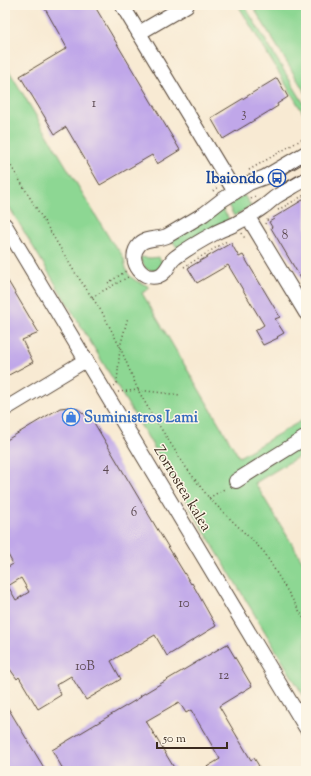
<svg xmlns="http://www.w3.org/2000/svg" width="311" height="776" viewBox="0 0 311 776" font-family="'Sorts Mill Goudy',serif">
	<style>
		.green { fill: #8dd793; stroke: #648058 }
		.building { fill: #c0a7e9; fill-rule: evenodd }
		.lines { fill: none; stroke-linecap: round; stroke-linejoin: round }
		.minor-casing { stroke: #574739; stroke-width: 16 }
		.path { stroke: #574739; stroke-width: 1.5; stroke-dasharray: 1 3; stroke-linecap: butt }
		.minor { stroke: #fff; stroke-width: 14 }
		.tram { stroke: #3b2a1e; stroke-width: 1 }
		.labels { text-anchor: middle; stroke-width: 3; stroke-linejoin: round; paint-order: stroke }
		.number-label { font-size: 13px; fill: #5c4951 }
		.transit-label { font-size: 15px; font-weight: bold; fill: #164399; stroke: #fcf5e5; text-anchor: end }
		.shop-label { font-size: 15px; font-weight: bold; fill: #366cbe; stroke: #fcf5e5; text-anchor: start }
		.street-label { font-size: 15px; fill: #3b2a1e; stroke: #fcf5e5 }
	</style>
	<rect width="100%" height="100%" fill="#fcf5e5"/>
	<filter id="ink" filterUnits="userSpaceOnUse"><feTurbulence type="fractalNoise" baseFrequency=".025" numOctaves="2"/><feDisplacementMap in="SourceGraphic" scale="8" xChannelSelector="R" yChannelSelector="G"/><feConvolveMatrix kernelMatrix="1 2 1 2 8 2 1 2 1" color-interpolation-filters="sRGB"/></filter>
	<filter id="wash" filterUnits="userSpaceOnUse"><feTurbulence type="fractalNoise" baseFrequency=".012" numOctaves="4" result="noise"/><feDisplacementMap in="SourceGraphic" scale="16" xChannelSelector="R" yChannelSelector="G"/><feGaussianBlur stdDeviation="0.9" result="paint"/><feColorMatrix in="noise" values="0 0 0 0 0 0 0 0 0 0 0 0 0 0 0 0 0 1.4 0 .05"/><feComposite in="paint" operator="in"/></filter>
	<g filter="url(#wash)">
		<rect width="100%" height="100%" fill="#f8ead3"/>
		<!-- green -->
		<g class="green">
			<polygon points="238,5 244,5 306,107 306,118"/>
			<polygon points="252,5 306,5 306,94"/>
			<path d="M 5,64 L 111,241 C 115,246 122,253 124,259 C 126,267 125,270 131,277 C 137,283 145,283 150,288 L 142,293 L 239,457 L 306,418 L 306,452 L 255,483 L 306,567 L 306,700 L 5,200 Z"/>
			<polygon points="244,195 251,206 234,216 228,205"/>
			<polygon points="222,208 229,219 179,250 171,239"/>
			<polygon points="139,257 151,258 159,257 160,260 166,263 155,271 146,269"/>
		</g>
		<g id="blocks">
			<!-- building -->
			<g class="building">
				<polygon points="43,5 94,5 180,150 157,164 152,155 100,185 66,127 55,134 20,76 67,48"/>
				<polygon points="277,78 288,97 277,104 278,106 223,139 211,118"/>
				<polygon points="306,198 306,287 271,228 272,227 269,222 274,219 273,218"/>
				<polygon points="231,243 239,257 243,255 280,317 275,319 284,333 277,337 278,338 263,345 255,331 264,325 228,265 197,283 188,268"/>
				<polygon points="5,276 39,333 22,340 33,362 5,377"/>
				<path d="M 69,407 L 78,409 L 93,421 L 156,527 L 191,584 L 192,583 L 216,626 L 167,656 L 155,635 L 111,661 L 121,679 L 86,700 L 71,676 L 56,685 L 61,695 L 38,709 L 19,677 L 17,679 L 5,662 L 5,569 L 13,564 L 5,549 L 5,441 L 60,408 ZM 21,578 L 29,592 L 16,600 L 8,586 Z"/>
				<polygon points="227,644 252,686 219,706 251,760 254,758 259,766 256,768 258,771 200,771 220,759 191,710 186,713 179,702 146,721 176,771 64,771 52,750 141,697 140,696"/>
				<polygon points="5,703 46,771 5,771"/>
			</g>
		</g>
	</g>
	<g filter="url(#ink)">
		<use href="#blocks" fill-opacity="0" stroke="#574739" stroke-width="1"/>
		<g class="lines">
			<defs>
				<g id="minor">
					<polyline points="122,5 235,192"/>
					<polyline points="139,33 187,5"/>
					<path d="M 306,153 L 265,177 L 249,183 L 222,200 L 204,214 L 167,236 C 158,240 145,237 139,245 C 127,258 140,281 158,276 C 168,273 168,262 176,257 C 188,248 202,240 215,233 C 222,229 230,227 237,223 C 246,218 255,213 263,207 C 268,204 272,199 277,196 C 287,190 296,185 306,179"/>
					<polyline points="248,217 306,313"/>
					<polyline points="5,225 306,728"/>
					<polyline points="5,409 86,360"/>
					<polyline points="236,481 306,437"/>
				</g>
			</defs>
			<!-- minor casing -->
			<use href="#minor" class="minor-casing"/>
			<!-- path -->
			<g class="path">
				<polyline points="5,156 74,271 102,312 120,347 138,390 151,413 185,466 209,498 264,552 306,622"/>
				<polyline points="249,170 306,137"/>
				<polyline points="213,191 219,186"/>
				<polyline points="251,199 257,195"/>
				<polyline points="278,210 306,194"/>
				<polyline points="265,224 269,217"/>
				<polyline points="242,233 244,237 247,236"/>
				<polyline points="184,267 227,241"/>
				<polyline points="108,283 126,271"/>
				<polyline points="92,297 130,276"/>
				<polyline points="114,386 117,383 120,347 128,317"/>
				<polyline points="118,392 138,390 180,395"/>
				<polyline points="209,498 226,488"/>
			</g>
			<!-- minor -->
			<use href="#minor" class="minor"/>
			<!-- tram -->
			<g class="tram">
				<polyline points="277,178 306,160"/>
				<polyline points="282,185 306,171"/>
			</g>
		</g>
	</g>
	<!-- icons -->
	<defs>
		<symbol id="bus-ring" viewBox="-11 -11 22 22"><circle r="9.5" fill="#fcf5e5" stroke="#1a4fb4" stroke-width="1.5"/><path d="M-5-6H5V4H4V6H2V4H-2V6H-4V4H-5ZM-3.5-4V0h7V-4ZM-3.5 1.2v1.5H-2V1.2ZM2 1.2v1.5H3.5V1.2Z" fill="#1a4fb4"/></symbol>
		<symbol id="shop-ring" viewBox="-11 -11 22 22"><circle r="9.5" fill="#fcf5e5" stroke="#3f7fe0" stroke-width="1.5"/><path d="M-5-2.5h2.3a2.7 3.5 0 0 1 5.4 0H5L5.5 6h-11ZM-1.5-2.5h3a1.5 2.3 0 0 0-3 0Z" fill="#3f7fe0"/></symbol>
	</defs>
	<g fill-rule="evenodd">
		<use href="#bus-ring" x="267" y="168" width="20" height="20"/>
		<use href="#shop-ring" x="61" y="407" width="20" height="20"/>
	</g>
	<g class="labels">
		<!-- number labels -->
		<g class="number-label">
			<text x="94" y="107">1</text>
			<text x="244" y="117">3</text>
			<text x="285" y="239">8</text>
			<text x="106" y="471">4</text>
			<text x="134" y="516">6</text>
			<text x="184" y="607">10</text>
			<text x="85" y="670">10B</text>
			<text x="224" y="679">12</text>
		</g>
		<!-- transit labels -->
		<g class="transit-label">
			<text x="264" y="183">Ibaiondo</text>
		</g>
		<!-- shop labels -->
		<g class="shop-label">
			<text x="84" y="422">Suministros Lami</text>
		</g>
		<!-- street labels -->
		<g class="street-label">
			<text transform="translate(183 488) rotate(59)" y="5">Zorrostea kalea</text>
		</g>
	</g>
	<!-- margin -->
	<rect width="311" height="776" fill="none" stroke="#fcf5e5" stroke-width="20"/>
	<!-- scale -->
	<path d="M157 742v6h70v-6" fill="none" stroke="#3b2a1e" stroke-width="2"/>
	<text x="163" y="742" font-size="12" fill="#3b2a1e" stroke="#fcf5e5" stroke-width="3" paint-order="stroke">50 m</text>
</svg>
